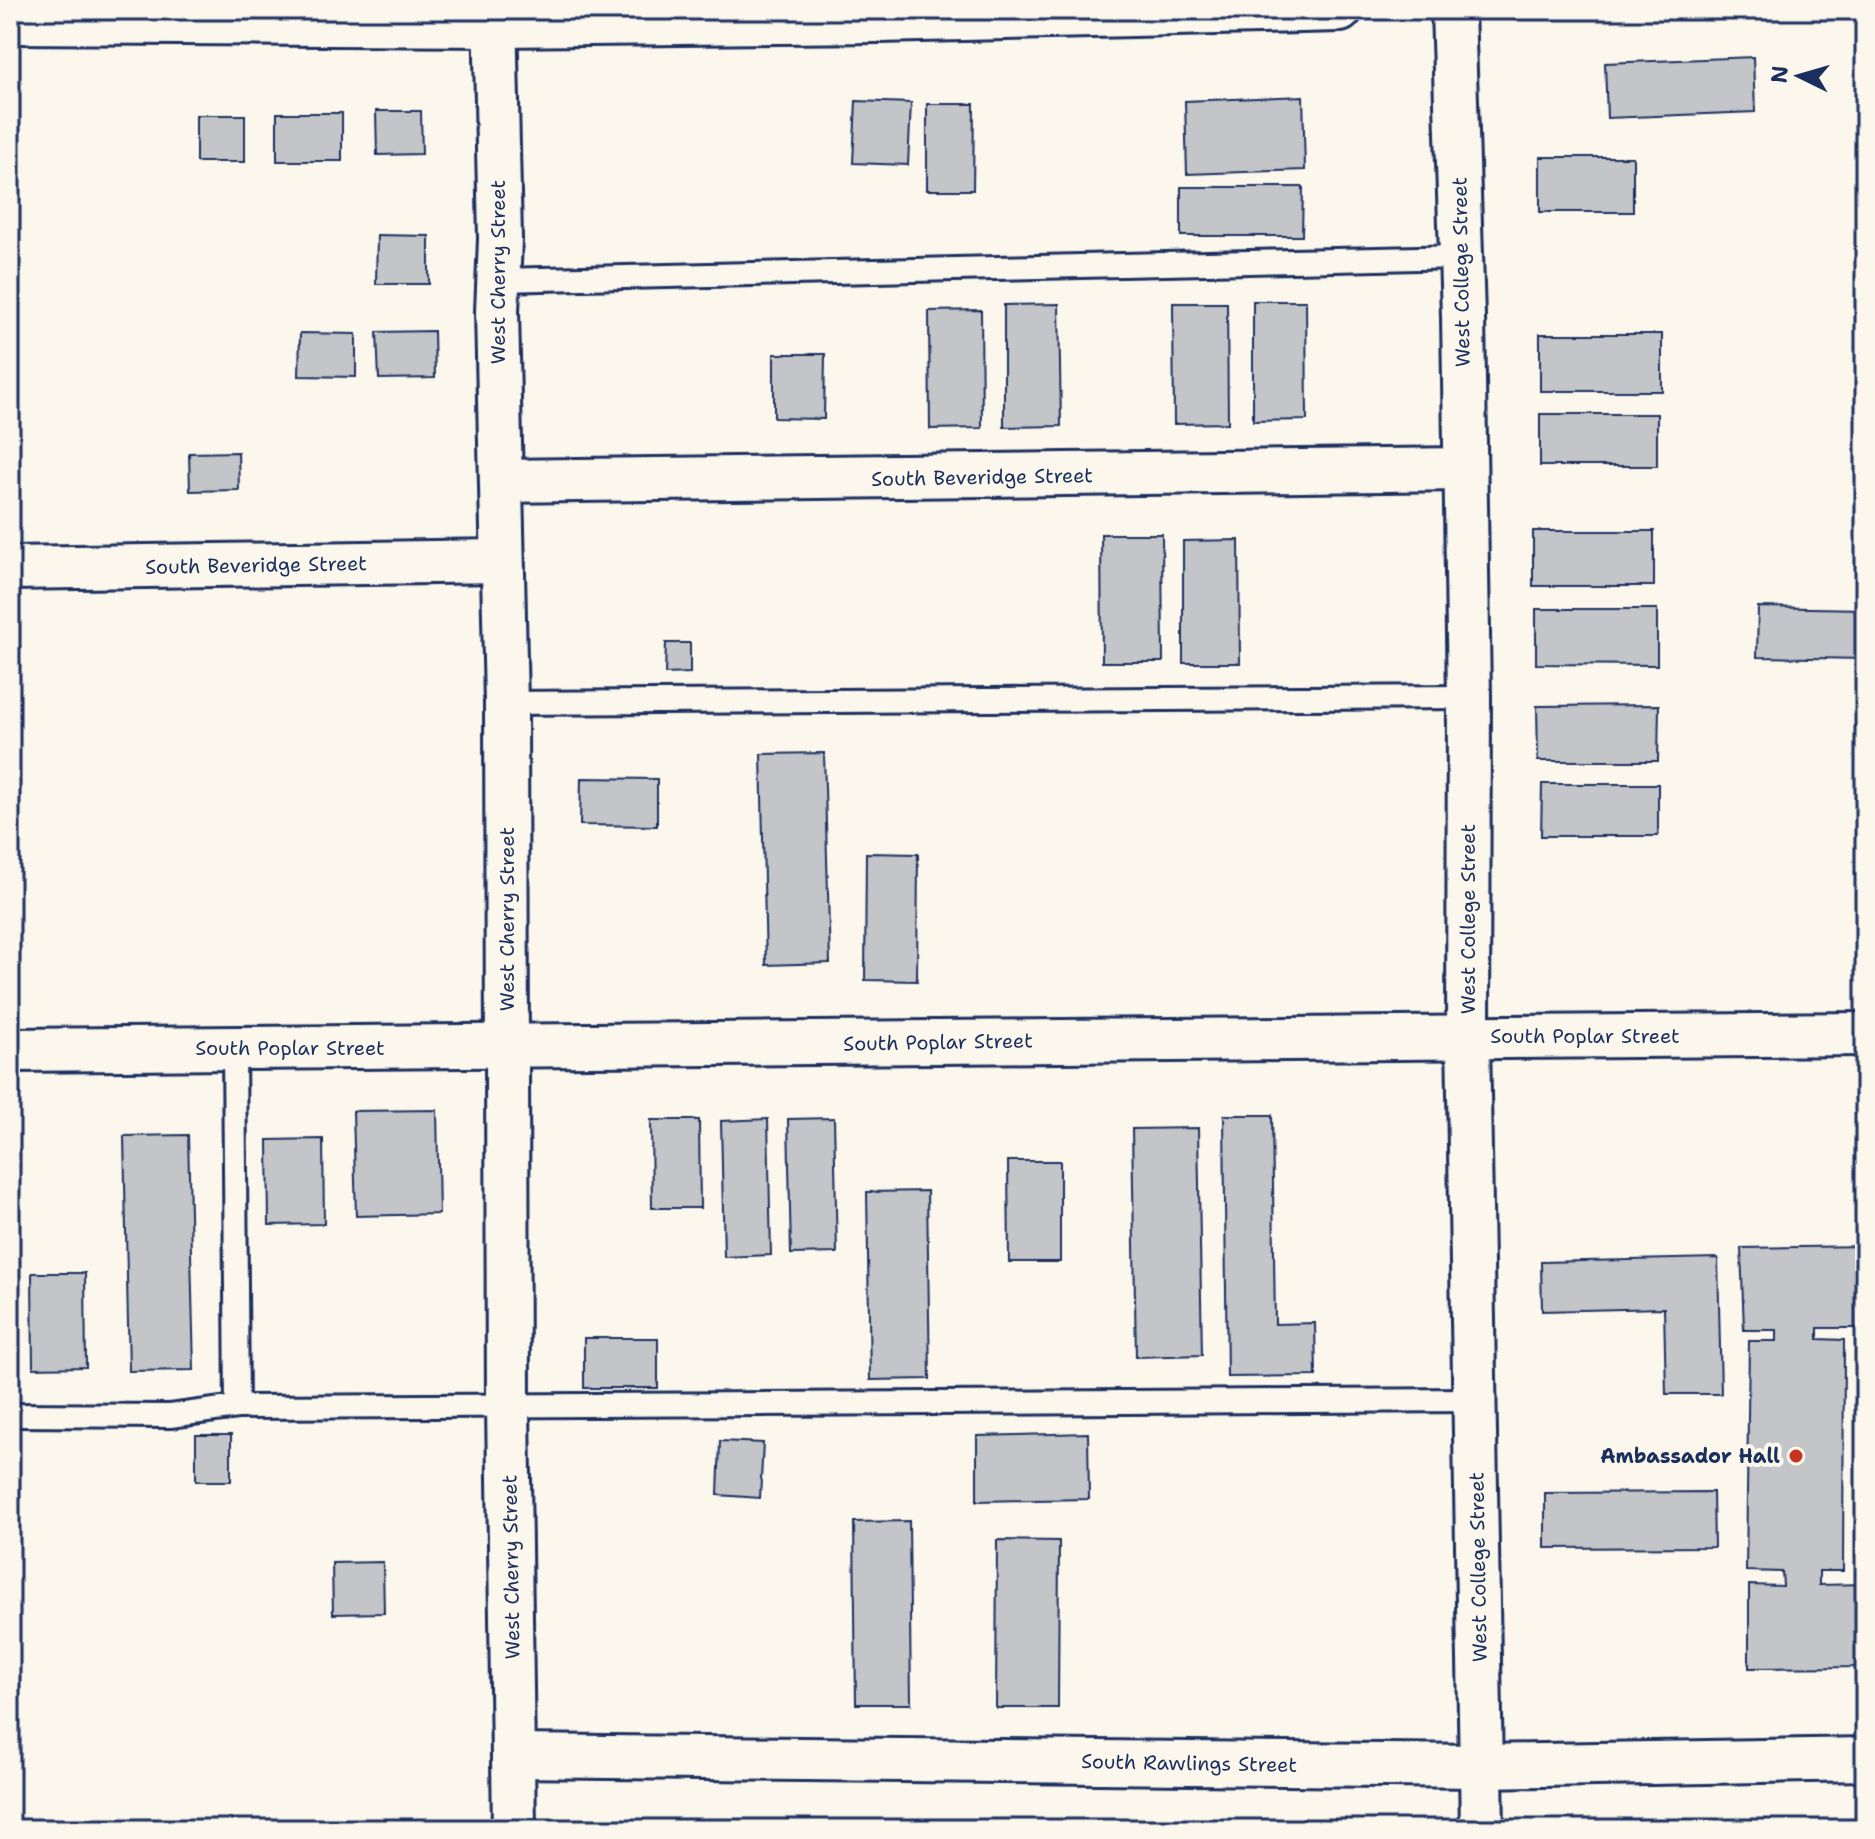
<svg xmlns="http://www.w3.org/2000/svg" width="1875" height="1839" viewBox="0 0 1875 1839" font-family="'Shantell Sans',sans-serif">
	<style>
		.building { fill: #c3c5c9; stroke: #1b2f5e; stroke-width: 2 }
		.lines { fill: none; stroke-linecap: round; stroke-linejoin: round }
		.service-casing { stroke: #1b2f5e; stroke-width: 28 }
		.minor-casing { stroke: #1b2f5e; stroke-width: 48 }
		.service { stroke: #fbf7ec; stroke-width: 22 }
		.minor { stroke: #fbf7ec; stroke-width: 42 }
		.poi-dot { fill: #c8321e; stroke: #fbf7ec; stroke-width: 3 }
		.labels { text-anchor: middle; stroke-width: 8; stroke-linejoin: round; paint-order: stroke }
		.street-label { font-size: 20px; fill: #1b2f5e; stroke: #fbf7ec }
		.poi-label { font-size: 20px; font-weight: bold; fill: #1b2f5e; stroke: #fbf7ec; text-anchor: end }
	</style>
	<rect width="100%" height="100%" fill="#fbf7ec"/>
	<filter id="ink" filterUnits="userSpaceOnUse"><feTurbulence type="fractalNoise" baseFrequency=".0125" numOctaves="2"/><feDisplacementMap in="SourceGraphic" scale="16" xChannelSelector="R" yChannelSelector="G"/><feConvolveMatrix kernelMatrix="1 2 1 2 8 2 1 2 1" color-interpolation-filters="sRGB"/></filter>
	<g filter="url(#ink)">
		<!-- building -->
		<g class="building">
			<polygon points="1753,57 1755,112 1607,118 1605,63"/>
			<polygon points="1303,96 1305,170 1187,174 1185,101"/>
			<polygon points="856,101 911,103 908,165 853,163"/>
			<polygon points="927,104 974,104 973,190 927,190"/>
			<polygon points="376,111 421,111 422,154 377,155"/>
			<rect x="277" y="113" width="65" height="48"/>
			<rect x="196" y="115" width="49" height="47"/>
			<rect x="1540" y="157" width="93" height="55"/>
			<polygon points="1181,187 1303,187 1302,236 1181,236"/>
			<polygon points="377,235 429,236 429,284 376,284"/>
			<polygon points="1253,301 1306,301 1307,420 1253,421"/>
			<polygon points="1173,303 1227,303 1228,423 1174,424"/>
			<polygon points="1059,304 1061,426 1004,427 1004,305"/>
			<polygon points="981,310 982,428 930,429 929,311"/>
			<polygon points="434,331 435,378 379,379 377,332"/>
			<polygon points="300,333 356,334 356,377 299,376"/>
			<rect x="1540" y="334" width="122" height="57"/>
			<polygon points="774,354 825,354 824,419 774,418"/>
			<rect x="1540" y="414" width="117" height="52"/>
			<polygon points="238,452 239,490 190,491 189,453"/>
			<rect x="1533" y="531" width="121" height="55"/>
			<polygon points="1101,534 1162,534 1163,662 1102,662"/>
			<polygon points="1239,540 1240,663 1183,663 1183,541"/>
			<polygon points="1758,607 1865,609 1865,659 1757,657"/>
			<polygon points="1536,609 1657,609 1657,665 1536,664"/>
			<polygon points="666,643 690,643 690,673 665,674"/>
			<polygon points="1659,705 1658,761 1538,761 1537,706"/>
			<polygon points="824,753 830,963 766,965 761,754"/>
			<polygon points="581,778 657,779 657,826 580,825"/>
			<polygon points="1542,784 1658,784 1658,836 1541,836"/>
			<polygon points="866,853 918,854 917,981 865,980"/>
			<polygon points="437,1110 439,1214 356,1216 353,1111"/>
			<polygon points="1224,1115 1272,1115 1275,1324 1315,1323 1316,1376 1227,1377"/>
			<polygon points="834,1118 837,1253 791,1254 788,1119"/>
			<polygon points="768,1119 771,1255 724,1257 721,1121"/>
			<polygon points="651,1120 699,1120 700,1208 652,1208"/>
			<polygon points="1198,1128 1202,1355 1136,1357 1132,1129"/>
			<polygon points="188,1135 194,1370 129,1371 124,1136"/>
			<polygon points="323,1139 324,1224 269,1225 268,1140"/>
			<polygon points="1008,1161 1060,1161 1060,1262 1009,1262"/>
			<polygon points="927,1191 930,1379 870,1380 867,1192"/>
			<polygon points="1865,1246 1865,1328 1818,1328 1818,1339 1844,1340 1843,1571 1819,1571 1819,1585 1865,1584 1865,1667 1749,1668 1749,1585 1783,1586 1782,1572 1746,1571 1749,1341 1777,1341 1777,1330 1744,1330 1741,1248"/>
			<polygon points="1718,1258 1721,1394 1666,1394 1664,1308 1542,1311 1541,1262"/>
			<polygon points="32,1273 85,1273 86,1367 33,1368"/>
			<rect x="584" y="1338" width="74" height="50"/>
			<polygon points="1088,1433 1089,1499 977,1501 977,1436"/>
			<rect x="196" y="1435" width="35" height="46"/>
			<polygon points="720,1441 763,1443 760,1498 718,1495"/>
			<polygon points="1713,1492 1714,1547 1545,1548 1545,1493"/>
			<polygon points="909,1521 911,1704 856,1704 854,1522"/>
			<polygon points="997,1540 1059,1541 1058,1708 996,1708"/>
			<polygon points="383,1562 384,1613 333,1614 332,1563"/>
		</g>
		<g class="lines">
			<defs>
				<g id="service">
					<polyline points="498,280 1461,257"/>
					<polyline points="506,703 1469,697"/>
					<polyline points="234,1048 237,1407"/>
					<polyline points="10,1415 170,1416 237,1407 1475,1400"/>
				</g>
				<g id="minor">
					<polyline points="495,10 500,239 497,312 506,703 508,1407 514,1829"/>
					<polyline points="1453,10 1463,316 1469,697 1468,1037 1482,1829"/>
					<polyline points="10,22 495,25 879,21 1340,10"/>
					<polyline points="501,481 1464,469"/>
					<polyline points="10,568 502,561"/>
					<polyline points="10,1050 1865,1034"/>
					<polyline points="514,1756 1482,1766 1865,1759"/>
				</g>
			</defs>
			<!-- service casing -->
			<use href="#service" class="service-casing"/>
			<!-- minor casing -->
			<use href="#minor" class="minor-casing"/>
			<!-- service -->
			<use href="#service" class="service"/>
			<!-- minor -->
			<use href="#minor" class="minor"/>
		</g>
	</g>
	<!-- markers -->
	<circle class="poi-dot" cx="1796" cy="1456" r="8"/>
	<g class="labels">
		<!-- street labels -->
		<g class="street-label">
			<text transform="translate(498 272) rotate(-90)" y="7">West Cherry Street</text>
			<text transform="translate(1461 272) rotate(-91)" y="7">West College Street</text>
			<text transform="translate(982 477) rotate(-1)" y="7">South Beveridge Street</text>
			<text transform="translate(256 565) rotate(-1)" y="7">South Beveridge Street</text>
			<text transform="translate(507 919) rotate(-90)" y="7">West Cherry Street</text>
			<text transform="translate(1468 919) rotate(-90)" y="7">West College Street</text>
			<text x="1585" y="1043">South Poplar Street</text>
			<text transform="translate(938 1042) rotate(-1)" y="7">South Poplar Street</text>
			<text x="290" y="1055">South Poplar Street</text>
			<text transform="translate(511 1567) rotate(-91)" y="7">West Cherry Street</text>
			<text transform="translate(1478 1567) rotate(-91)" y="7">West College Street</text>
			<text transform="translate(1189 1763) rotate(1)" y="7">South Rawlings Street</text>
		</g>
		<!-- poi labels -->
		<g class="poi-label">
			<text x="1780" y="1463">Ambassador Hall</text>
		</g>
	</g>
	<!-- margin -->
	<rect width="1875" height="1839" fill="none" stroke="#fbf7ec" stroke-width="40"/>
	<rect x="20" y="20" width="1835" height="1799" fill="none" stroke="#1b2f5e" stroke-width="3" filter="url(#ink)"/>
	<!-- north arrow -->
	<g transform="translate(1799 76) rotate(275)" stroke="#fbf7ec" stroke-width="6" paint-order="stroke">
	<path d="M0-6L14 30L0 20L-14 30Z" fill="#1b2f5e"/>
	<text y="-12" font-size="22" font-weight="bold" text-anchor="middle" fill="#1b2f5e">N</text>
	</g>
</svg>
